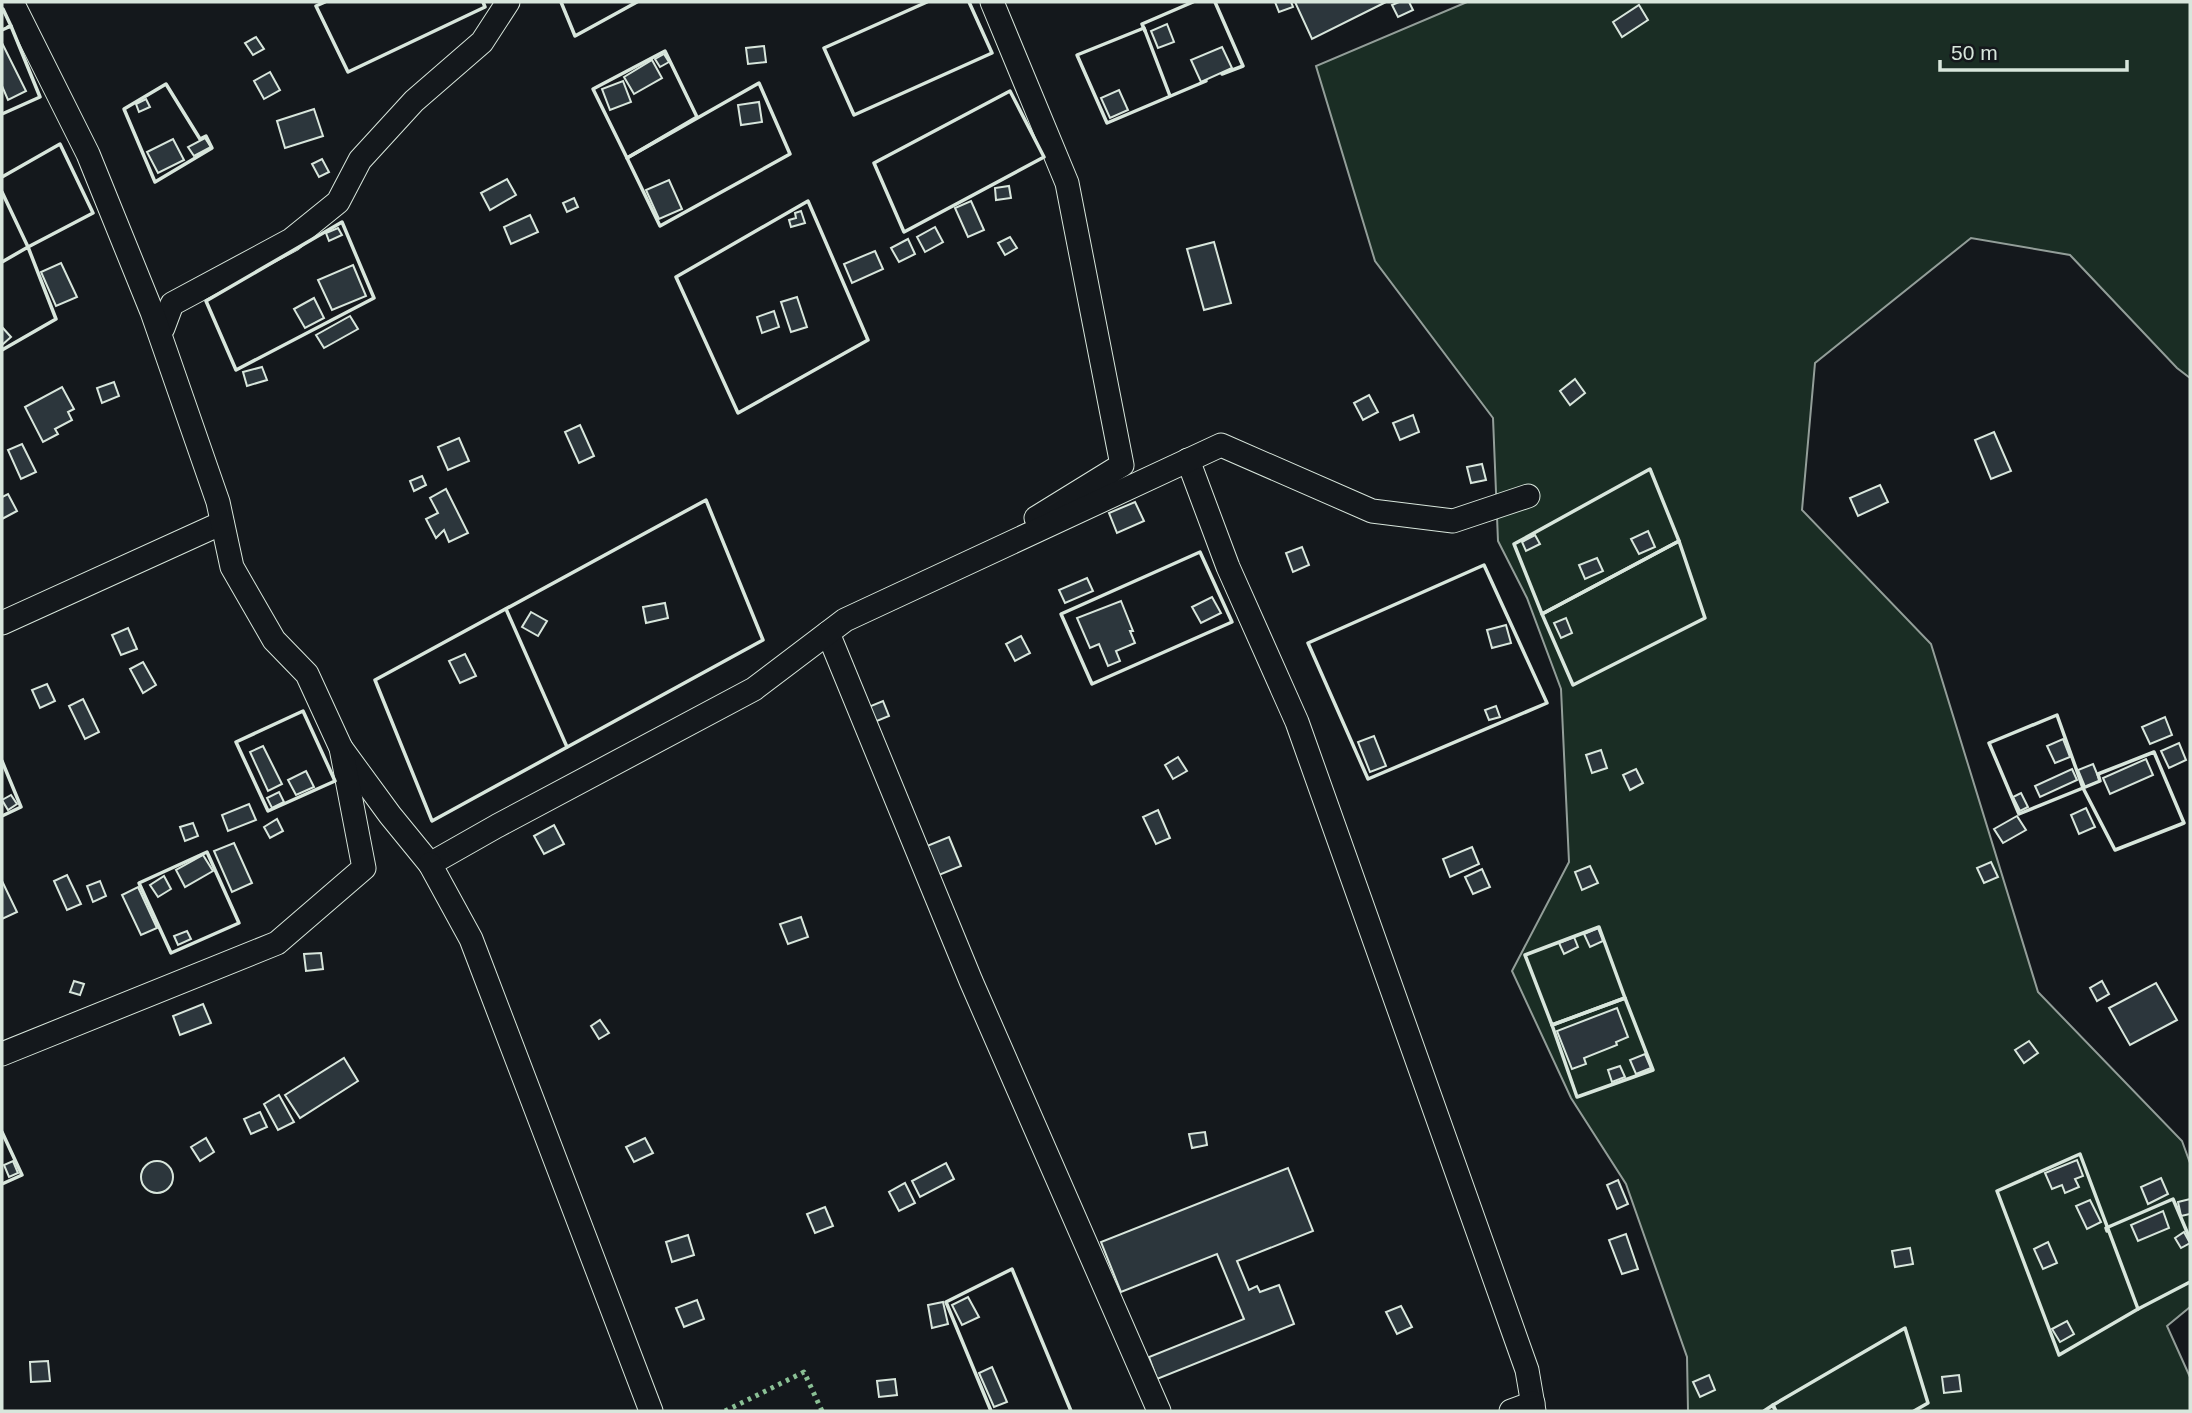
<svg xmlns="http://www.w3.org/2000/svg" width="2192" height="1413" viewBox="0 0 2192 1413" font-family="Arial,sans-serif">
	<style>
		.green { fill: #1a2d24; stroke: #939e99; stroke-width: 2 }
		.building { fill: #2c363c; stroke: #d8e6dc; stroke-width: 2 }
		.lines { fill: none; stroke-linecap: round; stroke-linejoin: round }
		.street-casing { stroke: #d8e6dc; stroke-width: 25 }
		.street { stroke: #14181c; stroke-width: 23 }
		.hedge { stroke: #8ac095; stroke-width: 5; stroke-dasharray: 3.5 5; stroke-linecap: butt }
		.wall { stroke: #d8e6dc; stroke-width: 3.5 }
	</style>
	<rect width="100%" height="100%" fill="#14181c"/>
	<!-- green -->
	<polygon class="green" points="1467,2 2190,2 2190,378 2177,368 2070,255 1971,238 1815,363 1802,510 1931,644 2038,992 2182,1141 2190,1163 2190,1307 2167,1326 2190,1377 2190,1411 1688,1411 1687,1357 1626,1184 1571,1098 1512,971 1569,862 1561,689 1527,598 1498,541 1493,418 1375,261 1316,66"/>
	<!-- building -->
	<g class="building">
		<polygon points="1275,2 1291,2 1293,7 1279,12"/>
		<polygon points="1295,2 1386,2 1312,39"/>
		<polygon points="1399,2 1409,2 1413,10 1398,17 1392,5"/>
		<polygon points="1639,5 1648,20 1622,37 1613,22"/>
		<polygon points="1167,24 1174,42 1158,48 1151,31"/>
		<polygon points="256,37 264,49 253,55 245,43"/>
		<polygon points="2,43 26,91 8,100 2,86"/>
		<polygon points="764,46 766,62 748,64 746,48"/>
		<polygon points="1222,47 1232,68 1201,82 1191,60"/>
		<polygon points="664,54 669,62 660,67 655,59"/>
		<polygon points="652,60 662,78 634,94 624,77"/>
		<polygon points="270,72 280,90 264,99 254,81"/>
		<polygon points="623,81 631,102 610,110 602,89"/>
		<polygon points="1119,90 1128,110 1110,118 1101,98"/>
		<polygon points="146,99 150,107 139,112 136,104"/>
		<polygon points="759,102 762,122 741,125 738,105"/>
		<polygon points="314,109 323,136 285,148 277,121"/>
		<polygon points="205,138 211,147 194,156 188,147"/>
		<polygon points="173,139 184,160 158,173 147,152"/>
		<polygon points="322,159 329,172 319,177 312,164"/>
		<polygon points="507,179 516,195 490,210 481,193"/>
		<polygon points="669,180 682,209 659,219 646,190"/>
		<polygon points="1009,186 1011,198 996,200 995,188"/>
		<polygon points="574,198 578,207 567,212 563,203"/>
		<polygon points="971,201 984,230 968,237 955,208"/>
		<polygon points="801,211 805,223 791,227 789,220 796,218 795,213"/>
		<polygon points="530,215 538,232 511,244 504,227"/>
		<polygon points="935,227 943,242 925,252 917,237"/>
		<polygon points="338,228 342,235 329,241 326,233"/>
		<polygon points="1010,237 1017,248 1005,255 998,243"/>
		<polygon points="908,239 915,254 899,262 891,248"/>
		<polygon points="1214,242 1231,303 1204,310 1187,249"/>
		<polygon points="875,251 883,269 852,283 844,264"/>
		<polygon points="61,263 77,297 56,306 41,272"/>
		<polygon points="353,265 366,296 332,310 318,280"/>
		<polygon points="797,297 807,327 791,332 781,302"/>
		<polygon points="314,298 324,318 305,328 294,309"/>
		<polygon points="774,311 779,327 762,333 757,317"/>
		<polygon points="350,316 358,329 324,348 316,335"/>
		<polygon points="2,327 11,337 2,345"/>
		<polygon points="262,367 267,380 247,386 243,372"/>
		<polygon points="1575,379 1585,393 1570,405 1560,391"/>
		<polygon points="114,382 119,396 102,403 97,388"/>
		<polygon points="62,387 74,409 68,412 72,420 55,429 58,434 43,442 25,407"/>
		<polygon points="1369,395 1378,412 1363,420 1354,403"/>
		<polygon points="1413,415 1419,432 1400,440 1393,423"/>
		<polygon points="580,425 594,456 579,463 565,432"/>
		<polygon points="1994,432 2011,471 1991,479 1975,440"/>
		<polygon points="459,438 469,461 448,470 438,447"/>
		<polygon points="22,444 36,472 21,479 8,450"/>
		<polygon points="1482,464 1486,480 1471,483 1467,467"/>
		<polygon points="422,476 426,485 414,491 410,481"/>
		<polygon points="1880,485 1888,502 1858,516 1850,498"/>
		<polygon points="446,489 468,533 449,542 444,530 436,538 426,519 438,513 430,498"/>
		<polygon points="8,494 17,511 2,519 2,497"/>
		<polygon points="1135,502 1144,521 1117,533 1109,513"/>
		<polygon points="1648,531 1655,547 1639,554 1631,539"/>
		<polygon points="1535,535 1540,544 1526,551 1522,542"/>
		<polygon points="1302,547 1309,565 1293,572 1286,553"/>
		<polygon points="1597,558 1603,571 1585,579 1579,565"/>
		<polygon points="1087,578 1093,591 1065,603 1059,590"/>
		<polygon points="1212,597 1221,613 1201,623 1192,607"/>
		<polygon points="1121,601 1133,631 1130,631 1135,643 1116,651 1120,661 1108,666 1099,644 1090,648 1077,618"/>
		<polygon points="665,603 668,618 646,623 643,607"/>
		<polygon points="531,612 547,621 538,636 522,627"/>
		<polygon points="1566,618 1572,633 1561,638 1554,623"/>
		<polygon points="1506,625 1511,643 1492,648 1487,630"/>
		<polygon points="128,628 137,649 121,655 112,635"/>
		<polygon points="1021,636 1030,653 1015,661 1006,644"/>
		<polygon points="465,654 476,676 460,683 449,661"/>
		<polygon points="143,662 156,685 143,693 130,669"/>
		<polygon points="47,684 55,701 40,708 32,690"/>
		<polygon points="83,699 99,732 85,739 69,706"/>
		<polygon points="883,701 889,716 872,723 866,708"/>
		<polygon points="1496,706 1500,717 1489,720 1485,710"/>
		<polygon points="2165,717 2172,735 2150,744 2142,727"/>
		<polygon points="1374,736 1386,766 1370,772 1358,742"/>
		<polygon points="2063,739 2070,757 2055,763 2047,746"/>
		<polygon points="2179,743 2186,760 2169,768 2161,751"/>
		<polygon points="263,746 282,784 268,791 250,752"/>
		<polygon points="1601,750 1607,768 1592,773 1586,755"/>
		<polygon points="1178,757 1187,771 1173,779 1165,765"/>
		<polygon points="2146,759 2153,775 2110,794 2103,778"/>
		<polygon points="2093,764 2100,781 2085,787 2078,770"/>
		<polygon points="1636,769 1643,783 1630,790 1623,775"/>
		<polygon points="2072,769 2077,780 2040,797 2035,786"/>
		<polygon points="306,771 314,787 296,795 288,780"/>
		<polygon points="279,792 284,802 272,808 267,798"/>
		<polygon points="2021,793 2028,807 2020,811 2013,797"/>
		<polygon points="11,795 17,804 8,810 2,800"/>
		<polygon points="249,804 256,820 228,831 222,815"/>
		<polygon points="2086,808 2095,827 2079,834 2071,815"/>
		<polygon points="1158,810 1170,838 1156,844 1143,817"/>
		<polygon points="2017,816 2026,830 2003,843 1994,829"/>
		<polygon points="277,819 283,831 270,838 264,827"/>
		<polygon points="193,823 198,836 185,841 180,827"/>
		<polygon points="554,825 564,844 544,854 534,836"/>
		<polygon points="949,837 961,866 934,877 922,848"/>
		<polygon points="234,843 252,883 232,892 214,851"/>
		<polygon points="1472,847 1479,864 1450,877 1443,859"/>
		<polygon points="203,855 213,871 185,887 176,870"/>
		<polygon points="1991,862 1998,877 1984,883 1977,868"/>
		<polygon points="1590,866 1598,883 1582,890 1575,872"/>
		<polygon points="1482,869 1490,887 1473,894 1465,877"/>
		<polygon points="67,875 81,904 67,910 54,881"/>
		<polygon points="164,876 171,889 158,897 150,885"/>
		<polygon points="2,881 17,912 2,919"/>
		<polygon points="100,881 106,896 93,902 87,886"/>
		<polygon points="138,887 157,928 141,935 122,895"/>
		<polygon points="801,917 808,937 788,944 780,924"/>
		<polygon points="1598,928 1603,941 1590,947 1584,934"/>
		<polygon points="187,931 191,939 178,945 174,936"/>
		<polygon points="1574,937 1578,947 1564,954 1559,943"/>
		<polygon points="321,953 323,969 306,971 304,954"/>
		<polygon points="74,981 84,984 80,995 70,992"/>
		<polygon points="2102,981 2109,994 2097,1001 2090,988"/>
		<polygon points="2156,983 2177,1020 2130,1045 2109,1008"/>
		<polygon points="203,1004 211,1023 180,1035 173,1016"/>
		<polygon points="1617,1008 1628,1037 1616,1042 1617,1045 1584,1058 1586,1064 1572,1069 1557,1031"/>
		<polygon points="600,1020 609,1033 599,1039 591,1026"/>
		<polygon points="2029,1041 2038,1053 2024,1063 2015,1050"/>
		<polygon points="1645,1054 1651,1068 1636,1074 1630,1060"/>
		<polygon points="344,1058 358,1081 300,1118 285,1095"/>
		<polygon points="1620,1066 1625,1077 1612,1082 1608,1070"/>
		<polygon points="279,1095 294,1122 278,1130 264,1104"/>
		<polygon points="260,1112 267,1127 251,1134 244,1119"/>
		<polygon points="1205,1132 1207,1145 1192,1148 1189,1134"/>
		<polygon points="206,1138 214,1152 200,1161 191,1147"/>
		<polygon points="645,1138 653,1153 634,1162 626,1147"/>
		<polygon points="2077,1160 2083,1176 2075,1179 2079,1187 2065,1193 2062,1185 2052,1189 2045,1173"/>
		<polygon points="13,1161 18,1173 9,1177 4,1165"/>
		<circle cx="157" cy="1177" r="16"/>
		<polygon points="946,1163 954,1179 920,1197 912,1181"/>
		<polygon points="1288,1168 1313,1231 1237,1261 1249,1290 1257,1286 1260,1292 1279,1285 1294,1324 1157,1379 1149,1357 1244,1319 1217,1254 1121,1292 1101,1242"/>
		<polygon points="2161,1178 2168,1194 2148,1204 2141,1187"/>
		<polygon points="1618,1180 1628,1204 1617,1209 1607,1185"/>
		<polygon points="905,1183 915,1203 899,1211 889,1192"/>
		<polygon points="2190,1199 2190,1214 2181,1216 2178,1202"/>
		<polygon points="2090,1200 2101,1222 2087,1229 2076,1206"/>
		<polygon points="825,1207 833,1226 815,1233 807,1214"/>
		<polygon points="2163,1211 2169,1228 2138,1241 2131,1225"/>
		<polygon points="2184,1232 2190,1243 2181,1248 2175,1238"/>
		<polygon points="1626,1234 1638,1269 1622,1274 1609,1240"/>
		<polygon points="688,1235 694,1255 672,1262 666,1242"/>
		<polygon points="2048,1242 2057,1263 2043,1269 2034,1249"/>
		<polygon points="1910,1248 1913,1264 1895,1267 1892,1251"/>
		<polygon points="968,1297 979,1317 962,1325 952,1305"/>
		<polygon points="697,1300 704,1319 684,1327 676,1308"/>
		<polygon points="943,1302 948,1324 932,1328 928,1305"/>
		<polygon points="1401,1306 1412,1327 1397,1334 1386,1312"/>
		<polygon points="2067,1321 2074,1334 2060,1342 2052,1329"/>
		<polygon points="48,1361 50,1381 31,1382 30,1362"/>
		<polygon points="992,1367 1007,1402 994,1407 979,1373"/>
		<polygon points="1709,1375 1715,1390 1700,1397 1693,1382"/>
		<polygon points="1959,1375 1961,1391 1944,1393 1942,1377"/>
		<polygon points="895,1379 897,1395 879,1397 877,1381"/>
	</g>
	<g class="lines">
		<defs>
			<g id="street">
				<polyline points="992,2 1067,183 1122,465 1036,518"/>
				<polyline points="163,328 172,304 291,240 338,202 360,160 414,101 482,42 508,2"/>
				<polyline points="1188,460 1228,567 1297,722 1527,1370 1534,1411"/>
				<polyline points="2,623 222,523"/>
				<polyline points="828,633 971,981 1159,1411"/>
				<polyline points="341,748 390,815 430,864 497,826 754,689 845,620 1221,445 1372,511 1453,521 1528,496"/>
				<polyline points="430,864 471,939 651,1411"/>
				<polyline points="2,1054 277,943 364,868 341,748 307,674 274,640 232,567 218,502 152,312 88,154 12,2"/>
				<polyline points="1511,1411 1533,1403"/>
			</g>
		</defs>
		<!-- street casing -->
		<use href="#street" class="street-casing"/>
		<!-- street -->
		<use href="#street" class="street"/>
		<!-- hedge -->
		<polyline class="hedge" points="725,1411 804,1372 822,1411"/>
		<!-- wall -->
		<g class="wall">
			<polyline points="325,2 316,6 348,72 485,7 483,2"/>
			<polyline points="561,2 575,36 637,2"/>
			<polyline points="927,2 824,48 854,115 992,53 969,2"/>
			<polyline points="1215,2 1243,66 1222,74"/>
			<polyline points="3,9 11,26 8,27"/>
			<polyline points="2,30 11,26 40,97 2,114"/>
			<polyline points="1145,31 1142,24 1193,2"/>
			<polygon points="665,51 697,117 627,158 593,89"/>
			<polygon points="759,83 790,154 660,226 627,158"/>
			<polygon points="166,84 200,139 206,136 212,148 155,182 124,109"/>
			<polygon points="1010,91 1044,157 904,232 874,163"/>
			<polyline points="1170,96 1144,28 1077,55 1107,123 1206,81"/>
			<polyline points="2,177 60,144 93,213 28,247 2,192"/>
			<polygon points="808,201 868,340 738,413 676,277"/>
			<polygon points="342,222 374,298 236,370 206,301"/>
			<polyline points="2,262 28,247 56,319 2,350"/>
			<polygon points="1650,469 1679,541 1542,614 1514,544"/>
			<polygon points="706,500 763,640 432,821 375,680"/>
			<polygon points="1679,541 1705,618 1573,685 1542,614"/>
			<polygon points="1200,552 1232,622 1092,684 1061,614"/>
			<polygon points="1484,565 1547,703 1368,779 1308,643"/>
			<polyline points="506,609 567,747"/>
			<polygon points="303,711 335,781 268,811 236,742"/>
			<polygon points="2057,715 2083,788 2019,814 1989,743"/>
			<polygon points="2154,752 2184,823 2115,850 2083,788 2100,781 2098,774"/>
			<polyline points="2,761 21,807 2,816"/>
			<polygon points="207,852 239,923 171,953 139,883"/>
			<polygon points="1599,927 1625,998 1552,1025 1525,955"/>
			<polygon points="1625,998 1653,1070 1577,1097 1552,1025"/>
			<polyline points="2,1132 22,1175 2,1184"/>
			<polygon points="2080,1154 2138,1309 2059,1355 1997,1191"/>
			<polyline points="2107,1231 2106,1228 2173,1199 2190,1239"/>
			<polyline points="2138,1309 2190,1282"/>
			<polyline points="991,1411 946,1302 1012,1269 1071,1411"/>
			<polyline points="1764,1411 1773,1405 1774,1408"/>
			<polyline points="1776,1411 1773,1405 1905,1328 1928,1403 1914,1411"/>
		</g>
	</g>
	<!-- border -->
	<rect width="2192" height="1413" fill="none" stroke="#d8e6dc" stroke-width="7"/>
	<!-- scale -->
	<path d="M1940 60v10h187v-10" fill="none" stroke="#d8e6dc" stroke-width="3.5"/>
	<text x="1951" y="60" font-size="21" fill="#d8e6dc" stroke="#14181c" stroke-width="5" paint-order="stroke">50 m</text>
</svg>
